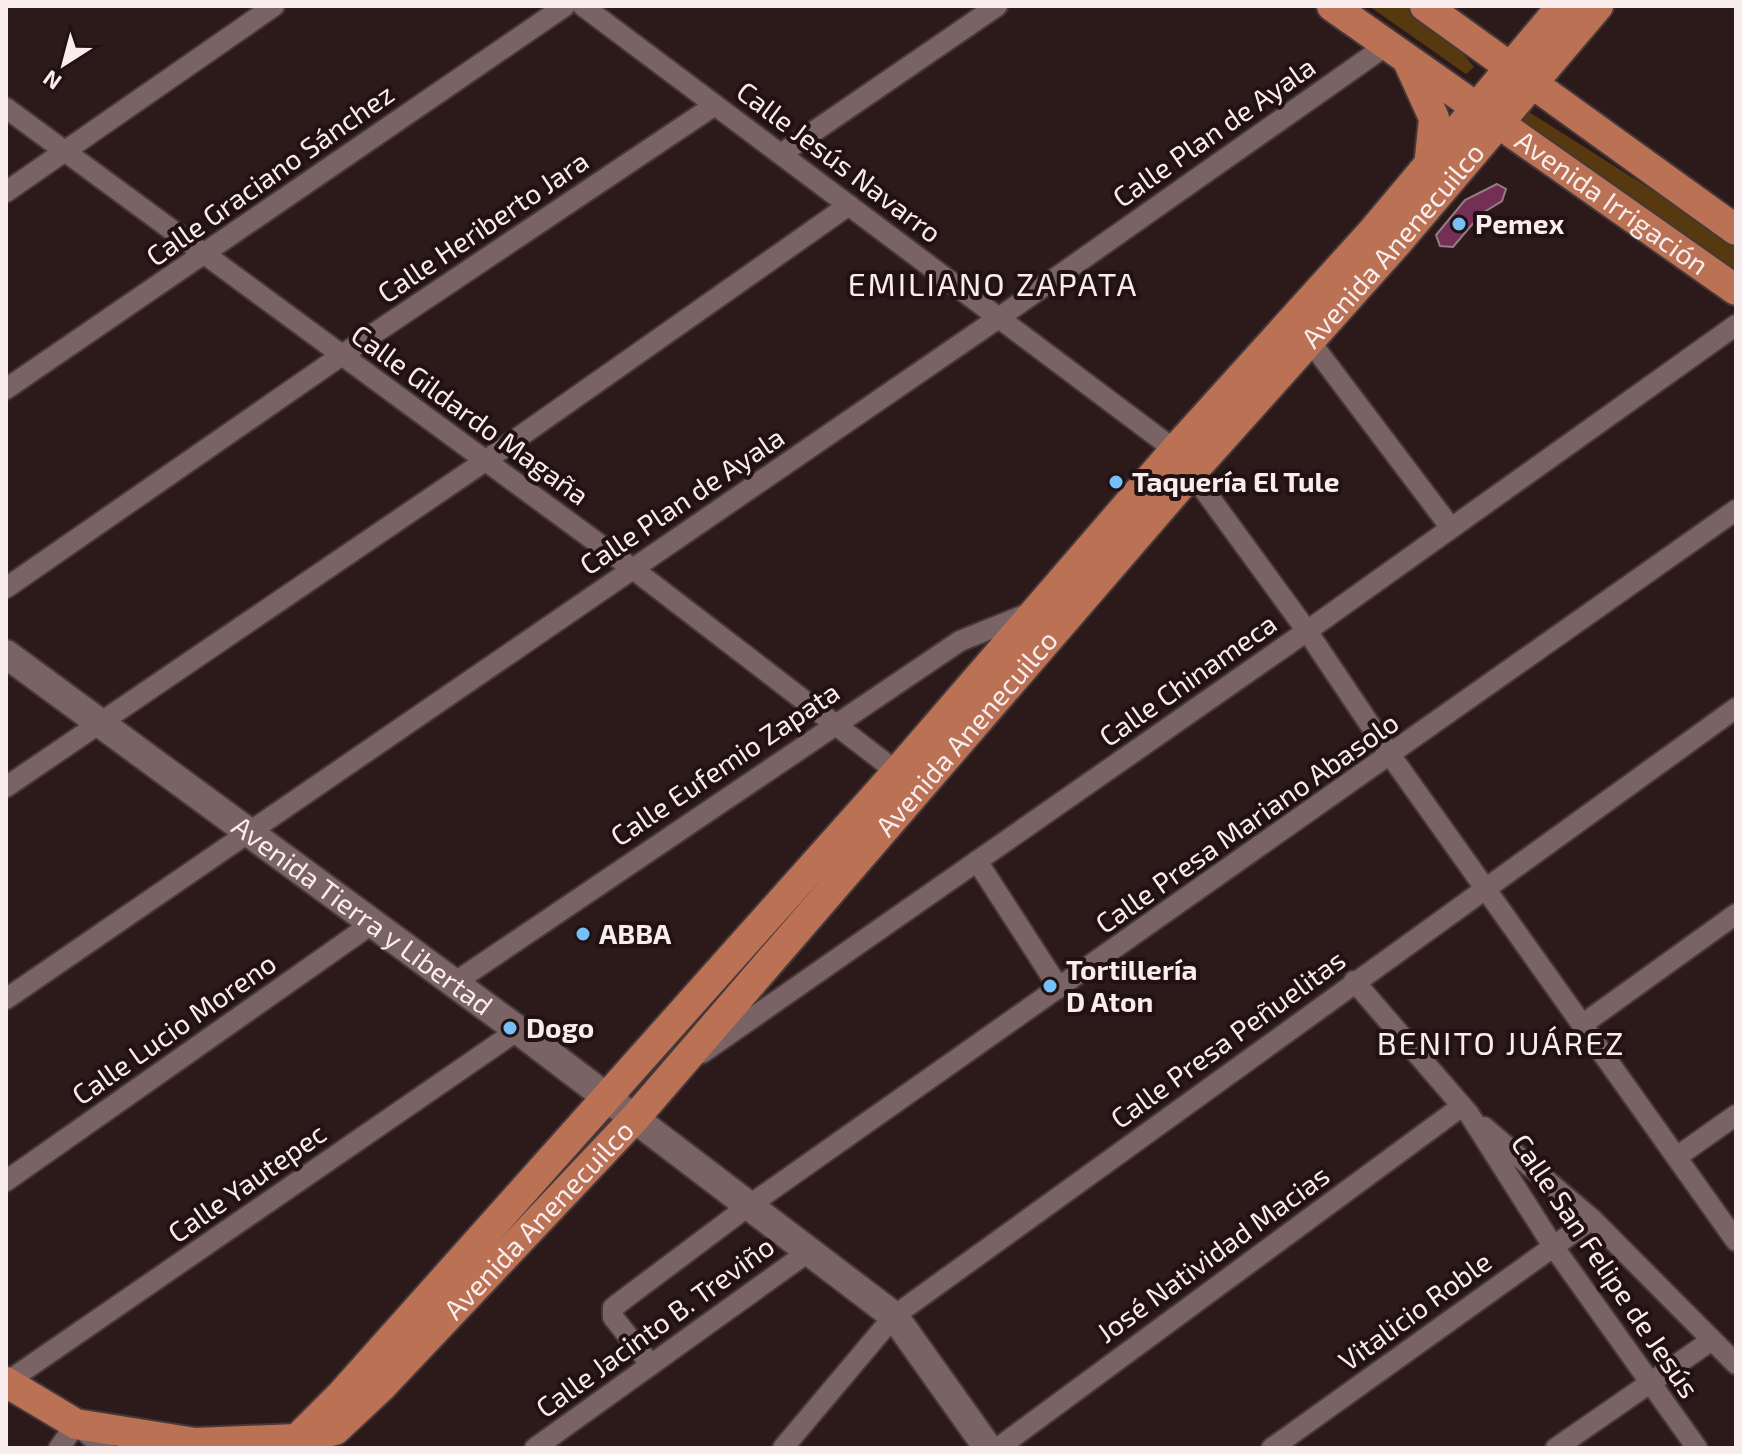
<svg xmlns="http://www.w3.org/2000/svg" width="1742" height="1454" viewBox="0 0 1742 1454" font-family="'Exo 2',sans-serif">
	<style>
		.green { fill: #573910 }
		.building { fill: #733054; stroke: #927d87; stroke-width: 2 }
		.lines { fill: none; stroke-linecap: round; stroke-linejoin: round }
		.street-casing { stroke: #463839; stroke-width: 24 }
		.secondary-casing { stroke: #463839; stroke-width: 32 }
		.primary-casing { stroke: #463839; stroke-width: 34 }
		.street { stroke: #796364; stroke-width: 20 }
		.secondary { stroke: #796364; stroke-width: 28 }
		.primary { stroke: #bb7154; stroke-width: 30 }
		.poi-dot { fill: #75c0f6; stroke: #221112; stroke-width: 3 }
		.labels { text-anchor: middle; stroke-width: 8; stroke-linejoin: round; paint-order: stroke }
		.street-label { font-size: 28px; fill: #f9eced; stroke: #221112 }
		.poi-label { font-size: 28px; font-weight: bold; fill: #f9eced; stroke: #221112; text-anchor: start }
		.quarter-label { font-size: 32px; letter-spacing: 2px; fill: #f9eced; stroke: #221112 }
	</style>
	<rect width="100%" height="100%" fill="#2c1a1b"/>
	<!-- green -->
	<g class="green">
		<polygon points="1369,6 1406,6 1451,39 1474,67 1466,74"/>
		<polygon points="1526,110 1674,204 1686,205 1736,245 1736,276 1521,130 1518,111"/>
	</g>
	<!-- building -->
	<polygon class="building" points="1497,184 1506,189 1502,201 1481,214 1453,247 1440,246 1436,235 1465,200"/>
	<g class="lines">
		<defs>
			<g id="street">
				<polyline points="583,6 1175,450 1307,631 1391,756 1736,1241"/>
				<polyline points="6,108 633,569 897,772"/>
				<polyline points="781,154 997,6"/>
				<polyline points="6,192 274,6"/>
				<polyline points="1309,340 1451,528"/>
				<polyline points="6,389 565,6"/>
				<polyline points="6,588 342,355 715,105"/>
				<polyline points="6,787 485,461 849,205"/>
				<polyline points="977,861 1059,988"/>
				<polyline points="1354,981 1469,1114 1553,1246 1697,1448"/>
				<polyline points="454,983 960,641 1032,612"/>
				<polyline points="6,999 1000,317 1387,45"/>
				<polyline points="1583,1024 1736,914"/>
				<polyline points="702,1053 1307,631 1736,325"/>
				<polyline points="1484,1127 1592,1219 1736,1364"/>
				<polyline points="1678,1156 1736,1115"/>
				<polyline points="6,1181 373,923"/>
				<polyline points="651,1365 613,1317 613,1308 619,1303 747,1207 1736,510"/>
				<polyline points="7,1382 518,1030"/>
				<polyline points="59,1448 76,1424 104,1448"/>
				<polyline points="535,1448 808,1252"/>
				<polyline points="783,1448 894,1316 1736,708"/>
				<polyline points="998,1448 1462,1106"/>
				<polyline points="1272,1448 1592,1219"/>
				<polyline points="1556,1448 1712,1340"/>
			</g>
			<g id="secondary">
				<path id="s1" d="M 6,654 L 518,1030 L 894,1316 L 988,1448"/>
			</g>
			<g id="primary">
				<path id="s2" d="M 1332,6 L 1736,290"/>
				<polyline points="1425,6 1736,230"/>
				<polyline points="1409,63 1434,118 1429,167"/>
				<path id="s3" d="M 6,1382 L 76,1424 L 195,1443 L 297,1439 L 335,1430 L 382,1386 L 634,1119 L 1193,471 L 1396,244 L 1598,6"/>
				<polyline points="297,1439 342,1394 897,772 1175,450 1374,230 1562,6"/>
			</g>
		</defs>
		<!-- street casing -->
		<use href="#street" class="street-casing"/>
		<!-- secondary casing -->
		<use href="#secondary" class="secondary-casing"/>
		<!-- primary casing -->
		<use href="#primary" class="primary-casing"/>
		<!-- street -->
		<use href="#street" class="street"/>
		<!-- secondary -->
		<use href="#secondary" class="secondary"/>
		<!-- primary -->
		<use href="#primary" class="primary"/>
	</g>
	<!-- markers -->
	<g class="poi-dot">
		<circle cx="1459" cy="224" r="8"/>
		<circle cx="1116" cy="482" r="8"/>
		<circle cx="583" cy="934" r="8"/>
		<circle cx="1050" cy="986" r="8"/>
		<circle cx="510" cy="1028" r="8"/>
	</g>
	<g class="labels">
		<!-- street labels -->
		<g class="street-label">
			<text transform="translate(1214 132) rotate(-35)" y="10">Calle Plan de Ayala</text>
			<text transform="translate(839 162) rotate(37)" y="10">Calle Jesús Navarro</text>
			<text transform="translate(270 175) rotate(-35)" y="10">Calle Graciano Sánchez</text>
			<text dy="10" stroke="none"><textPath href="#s2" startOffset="342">Avenida Irrigación</textPath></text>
			<text transform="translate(483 227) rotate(-34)" y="10">Calle Heriberto Jara</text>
			<text dy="10" stroke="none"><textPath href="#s3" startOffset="1932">Avenida Anenecuilco</textPath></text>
			<text transform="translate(470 415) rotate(36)" y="10">Calle Gildardo Magaña</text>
			<text transform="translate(682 501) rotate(-34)" y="10">Calle Plan de Ayala</text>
			<text transform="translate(1188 680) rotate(-35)" y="10">Calle Chinameca</text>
			<text dy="10" stroke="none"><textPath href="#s3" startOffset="1284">Avenida Anenecuilco</textPath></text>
			<text transform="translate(725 764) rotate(-34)" y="10">Calle Eufemio Zapata</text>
			<text transform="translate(1247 823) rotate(-35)" y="10">Calle Presa Mariano Abasolo</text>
			<text dy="10" stroke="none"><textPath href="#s1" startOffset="442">Avenida Tierra y Libertad</textPath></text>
			<text transform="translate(174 1029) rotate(-35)" y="10">Calle Lucio Moreno</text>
			<text transform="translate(1228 1039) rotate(-36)" y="10">Calle Presa Peñuelitas</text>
			<text transform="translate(247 1183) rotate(-35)" y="10">Calle Yautepec</text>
			<text dy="10" stroke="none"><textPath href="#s3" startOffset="636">Avenida Anenecuilco</textPath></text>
			<text transform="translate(1213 1254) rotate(-36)" y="10">José Natividad Macias</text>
			<text transform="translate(1605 1266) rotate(56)" y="10">Calle San Felipe de Jesús</text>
			<text transform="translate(1415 1311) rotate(-36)" y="10">Vitalicio Roble</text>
			<text transform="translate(655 1327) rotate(-36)" y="10">Calle Jacinto B. Treviño</text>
		</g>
		<!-- poi labels -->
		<g class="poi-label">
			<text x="1475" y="234">Pemex</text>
			<text x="1132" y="492">Taquería El Tule</text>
			<text x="599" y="944">ABBA</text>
			<text x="1066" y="980">Tortillería<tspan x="1066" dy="32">D Aton</tspan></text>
			<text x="526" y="1038">Dogo</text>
		</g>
		<!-- quarter labels -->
		<g class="quarter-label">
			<text x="993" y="296">EMILIANO ZAPATA</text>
			<text x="1501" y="1055">BENITO JUÁREZ</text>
		</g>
	</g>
	<!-- border -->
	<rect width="1742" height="1454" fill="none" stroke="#f9eced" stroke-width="16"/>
	<!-- north arrow -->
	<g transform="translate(64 64) rotate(216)" stroke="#221112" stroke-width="6" paint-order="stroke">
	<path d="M0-6L14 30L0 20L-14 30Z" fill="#f9eced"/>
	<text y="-12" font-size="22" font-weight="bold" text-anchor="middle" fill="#f9eced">N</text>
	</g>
</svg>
